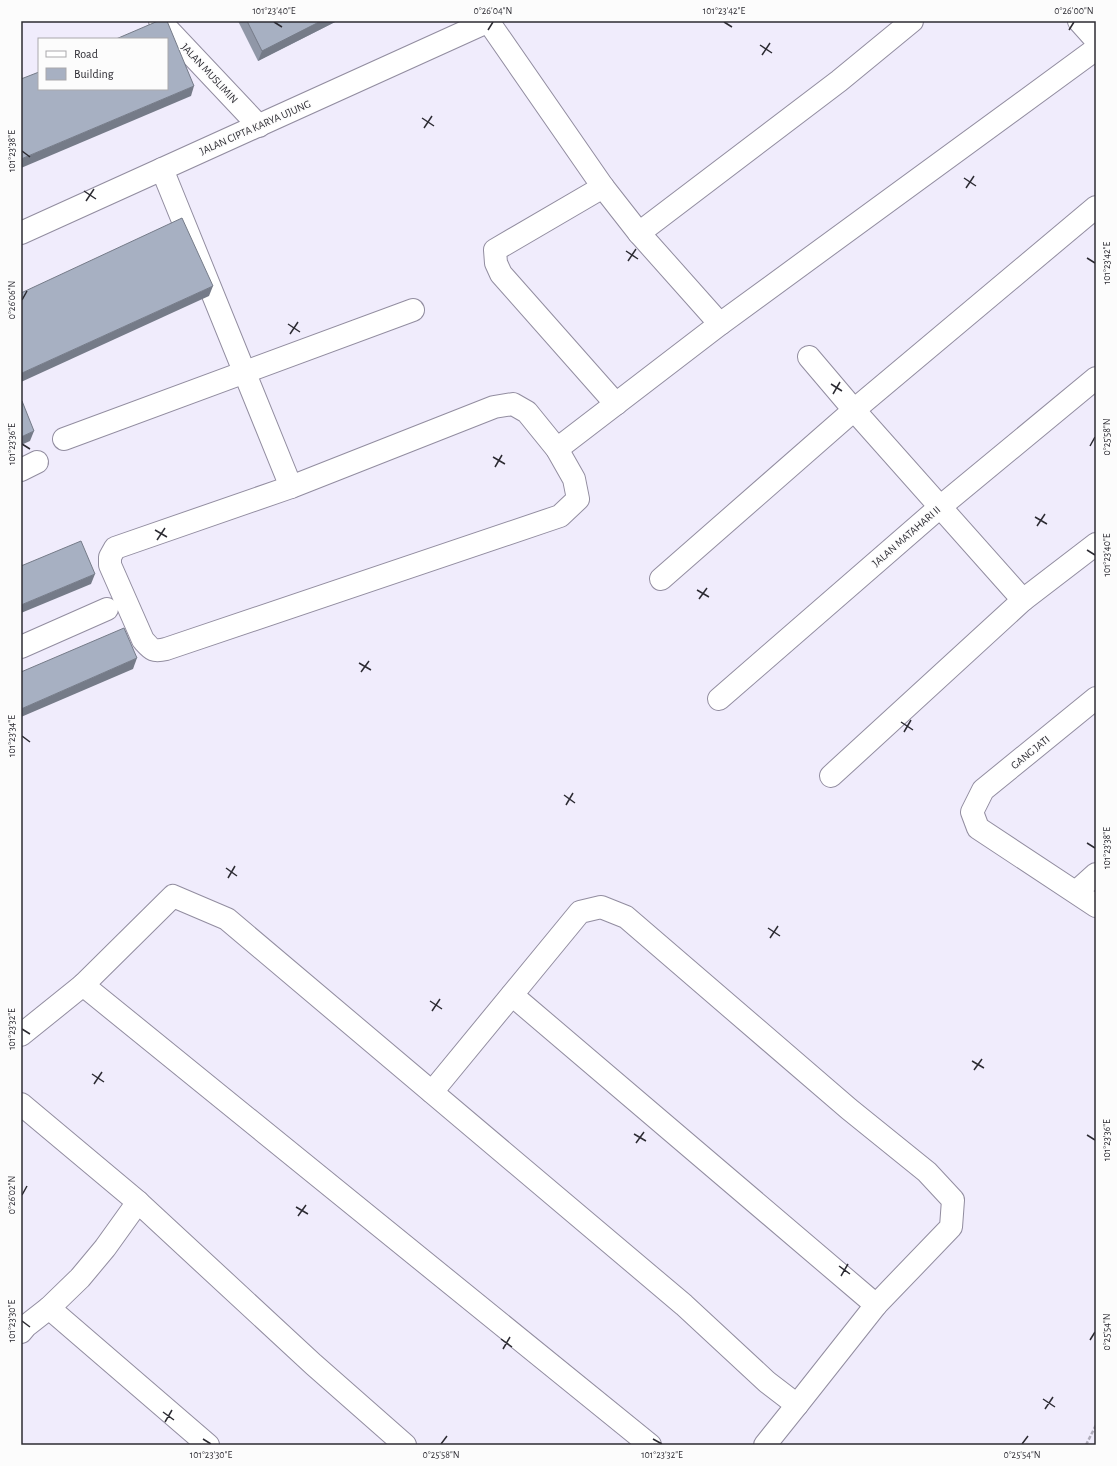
<svg xmlns="http://www.w3.org/2000/svg" width="1117" height="1466" viewBox="0 0 1117 1466" font-family="'Alegreya Sans',sans-serif">
	<style>
		.lines { fill: none; stroke-linecap: round; stroke-linejoin: round }
		.minor-casing { stroke: #928da0; stroke-width: 24 }
		.major-casing { stroke: #928da0; stroke-width: 24 }
		.path { stroke: #b0adbb; stroke-width: 2.5; stroke-dasharray: 4 2; stroke-linecap: butt }
		.minor { stroke: #fff; stroke-width: 22 }
		.major { stroke: #fff; stroke-width: 22 }
		.wall { fill: #9097a7 }
		.shaded-wall { fill: #757b88 }
		.building { fill: #a7b0c2; stroke: #757b88 }
		.ticks { fill: none; stroke: #2c2b32; stroke-width: 1.5 }
		.labels { text-anchor: middle; stroke-width: 3; stroke-linejoin: round; paint-order: stroke }
		.street-label { font-size: 11px; fill: #2c2b32; stroke: #fcfcfc }
		.neatline { fill: none; stroke: #2c2b32; stroke-width: 1.5 }
		.ticks-label { font-size: 10px; text-anchor: middle; fill: #2c2b32 }
	</style>
	<rect width="100%" height="100%" fill="#f0ecfc"/>
	<g class="lines">
		<defs>
			<g id="minor">
				<polyline points="160,21 259,126"/>
				<polyline points="488,21 603,187 639,233 720,324"/>
				<polyline points="1079,21 1096,40"/>
				<polyline points="162,169 291,487"/>
				<polyline points="603,187 495,250 496,263 501,274 616,404"/>
				<polyline points="639,233 839,81 912,21"/>
				<polyline points="809,357 854,410 1023,600"/>
				<path d="M 513,404 L 527,412 L 557,449 L 574,479 L 578,499 L 560,516 L 166,649 C 153,652 152,650 143,640 L 110,565 L 110,557 L 115,548 L 291,487 L 494,407 Z"/>
				<polyline points="64,439 413,310"/>
				<polyline points="557,449 720,324 1096,49"/>
				<polyline points="21,470 37,462"/>
				<polyline points="661,579 854,410 1096,207"/>
				<polyline points="21,647 107,609"/>
				<polyline points="1096,698 983,790 972,812 978,828 1096,906"/>
				<polyline points="719,699 940,507 1096,378"/>
				<polyline points="831,776 1023,600 1096,544"/>
				<polyline points="1076,892 1096,874"/>
				<polyline points="83,985 650,1445"/>
				<polyline points="512,995 876,1305"/>
				<polyline points="21,1035 83,985 173,896 227,919 684,1305 767,1382 797,1405 765,1445"/>
				<polyline points="432,1092 580,912 601,907 626,917 849,1109 927,1172 953,1200 951,1227 876,1305 797,1405"/>
				<polyline points="21,1104 138,1202 313,1364 405,1445"/>
				<polyline points="138,1202 105,1248 80,1278 49,1308 208,1445"/>
				<polyline points="21,1332 26,1326 49,1308"/>
			</g>
			<polyline id="major" points="21,233 489,21"/>
		</defs>
		<!-- minor casing -->
		<use href="#minor" class="minor-casing"/>
		<!-- major casing -->
		<use href="#major" class="major-casing"/>
		<!-- path -->
		<polyline class="path" points="1086,1445 1096,1425"/>
		<!-- minor -->
		<use href="#minor" class="minor"/>
		<!-- major -->
		<use href="#major" class="major"/>
	</g>
	<!-- wall -->
	<polygon class="wall" points="238,21 337,21 258,61"/>
	<!-- shaded-wall -->
	<g class="shaded-wall">
		<polygon points="321,21 337,21 258,61 262,51"/>
		<polygon points="194,86 191,96 21,168 21,159"/>
		<polygon points="213,286 209,296 21,382 21,376 22,373"/>
		<polygon points="34,431 30,441 21,445 21,437"/>
		<polygon points="95,574 91,584 21,613 21,605"/>
		<polygon points="137,658 133,669 21,717 21,709"/>
	</g>
	<!-- building -->
	<g class="building">
		<polygon points="158,21 167,21 194,86 21,159 21,79 39,72 39,89 167,89 167,39 116,39"/>
		<polygon points="247,21 321,21 262,51"/>
		<polygon points="182,218 213,286 22,373 21,371 21,293"/>
		<polygon points="21,401 22,401 34,431 21,437"/>
		<polygon points="81,541 95,574 21,605 21,566"/>
		<polygon points="124,628 137,658 21,709 21,672"/>
	</g>
	<!-- ticks -->
	<path class="ticks" d="M 274,22 L 282,27M 724,22 L 732,27M 488,30 L 493,22M 1069,30 L 1074,22M 760,45 L 772,53M 762,55 L 770,43M 422,118 L 434,126M 424,128 L 432,116M 22,151 L 30,157M 964,178 L 976,186M 966,188 L 974,176M 84,191 L 96,199M 86,201 L 94,189M 626,251 L 638,259M 1087,258 L 1095,263M 628,261 L 636,249M 22,300 L 27,291M 288,324 L 300,332M 290,334 L 298,322M 831,384 L 842,391M 833,394 L 840,382M 22,444 L 30,449M 1090,446 L 1095,437M 493,457 L 505,464M 495,467 L 502,455M 1035,517 L 1047,524M 1037,526 L 1045,514M 155,530 L 167,537M 157,540 L 165,528M 1087,550 L 1095,555M 697,590 L 709,597M 699,599 L 707,588M 359,663 L 371,670M 361,672 L 369,661M 901,722 L 913,730M 904,732 L 911,720M 22,736 L 30,742M 564,795 L 575,803M 566,805 L 573,793M 1087,843 L 1095,848M 226,868 L 237,876M 228,878 L 235,866M 768,928 L 780,936M 770,938 L 778,926M 430,1001 L 442,1009M 432,1011 L 440,999M 22,1029 L 30,1034M 972,1061 L 984,1068M 974,1070 L 982,1059M 92,1074 L 104,1082M 94,1084 L 102,1072M 634,1134 L 646,1141M 1087,1135 L 1095,1140M 636,1143 L 644,1132M 22,1195 L 27,1186M 296,1207 L 308,1214M 298,1216 L 306,1205M 839,1266 L 850,1274M 841,1276 L 848,1264M 22,1321 L 30,1327M 501,1339 L 512,1347M 1090,1340 L 1095,1332M 503,1349 L 510,1337M 1043,1399 L 1055,1407M 1045,1409 L 1053,1397M 163,1412 L 174,1420M 165,1422 L 172,1410M 203,1439 L 211,1444M 653,1439 L 662,1444M 441,1444 L 447,1436M 1022,1444 L 1028,1436"/>
	<g class="labels">
		<!-- street labels -->
		<g class="street-label">
			<text transform="translate(210 73) rotate(47)" y="4">JALAN MUSLIMIN</text>
			<text transform="translate(255 127) rotate(-24)" y="4">JALAN CIPTA KARYA UJUNG</text>
			<text transform="translate(906 536) rotate(-41)" y="4">JALAN MATAHARI II</text>
			<text transform="translate(1030 752) rotate(-39)" y="4">GANG JATI</text>
		</g>
	</g>
	<!-- border -->
	<rect width="1117" height="1466" fill="none" stroke="#fcfcfc" stroke-width="44"/>
	<!-- legend -->
	<rect x="38" y="38" width="130" height="52" fill="#fcfcfc" stroke="#a9a8ab"/>
	<rect x="46" y="51" width="20" height="6" fill="#ffffff" stroke="#a9a8ab"/>
	<text x="74" y="58" font-size="12" fill="#2c2b32">Road</text>
	<rect x="46" y="68" width="20" height="12" fill="#a7b0c2" stroke="#a9a8ab"/>
	<text x="74" y="78" font-size="12" fill="#2c2b32">Building</text>
	<rect x="22" y="22" width="1073" height="1422" class="neatline"/>
	<g class="ticks-label">
		<text x="274" y="14">101°23'40"E</text>
		<text x="493" y="14">0°26'04"N</text>
		<text x="724" y="14">101°23'42"E</text>
		<text x="1074" y="14">0°26'00"N</text>
		<text transform="translate(11 151) rotate(-90)" y="4">101°23'38"E</text>
		<text transform="translate(1106 263) rotate(-90)" y="4">101°23'42"E</text>
		<text transform="translate(11 300) rotate(-90)" y="4">0°26'06"N</text>
		<text transform="translate(1106 437) rotate(-90)" y="4">0°25'58"N</text>
		<text transform="translate(11 444) rotate(-90)" y="4">101°23'36"E</text>
		<text transform="translate(1106 555) rotate(-90)" y="4">101°23'40"E</text>
		<text transform="translate(11 736) rotate(-90)" y="4">101°23'34"E</text>
		<text transform="translate(1106 848) rotate(-90)" y="4">101°23'38"E</text>
		<text transform="translate(11 1029) rotate(-90)" y="4">101°23'32"E</text>
		<text transform="translate(1106 1140) rotate(-90)" y="4">101°23'36"E</text>
		<text transform="translate(11 1195) rotate(-90)" y="4">0°26'02"N</text>
		<text transform="translate(11 1321) rotate(-90)" y="4">101°23'30"E</text>
		<text transform="translate(1106 1332) rotate(-90)" y="4">0°25'54"N</text>
		<text x="211" y="1458">101°23'30"E</text>
		<text x="441" y="1458">0°25'58"N</text>
		<text x="662" y="1458">101°23'32"E</text>
		<text x="1022" y="1458">0°25'54"N</text>
	</g>
</svg>
